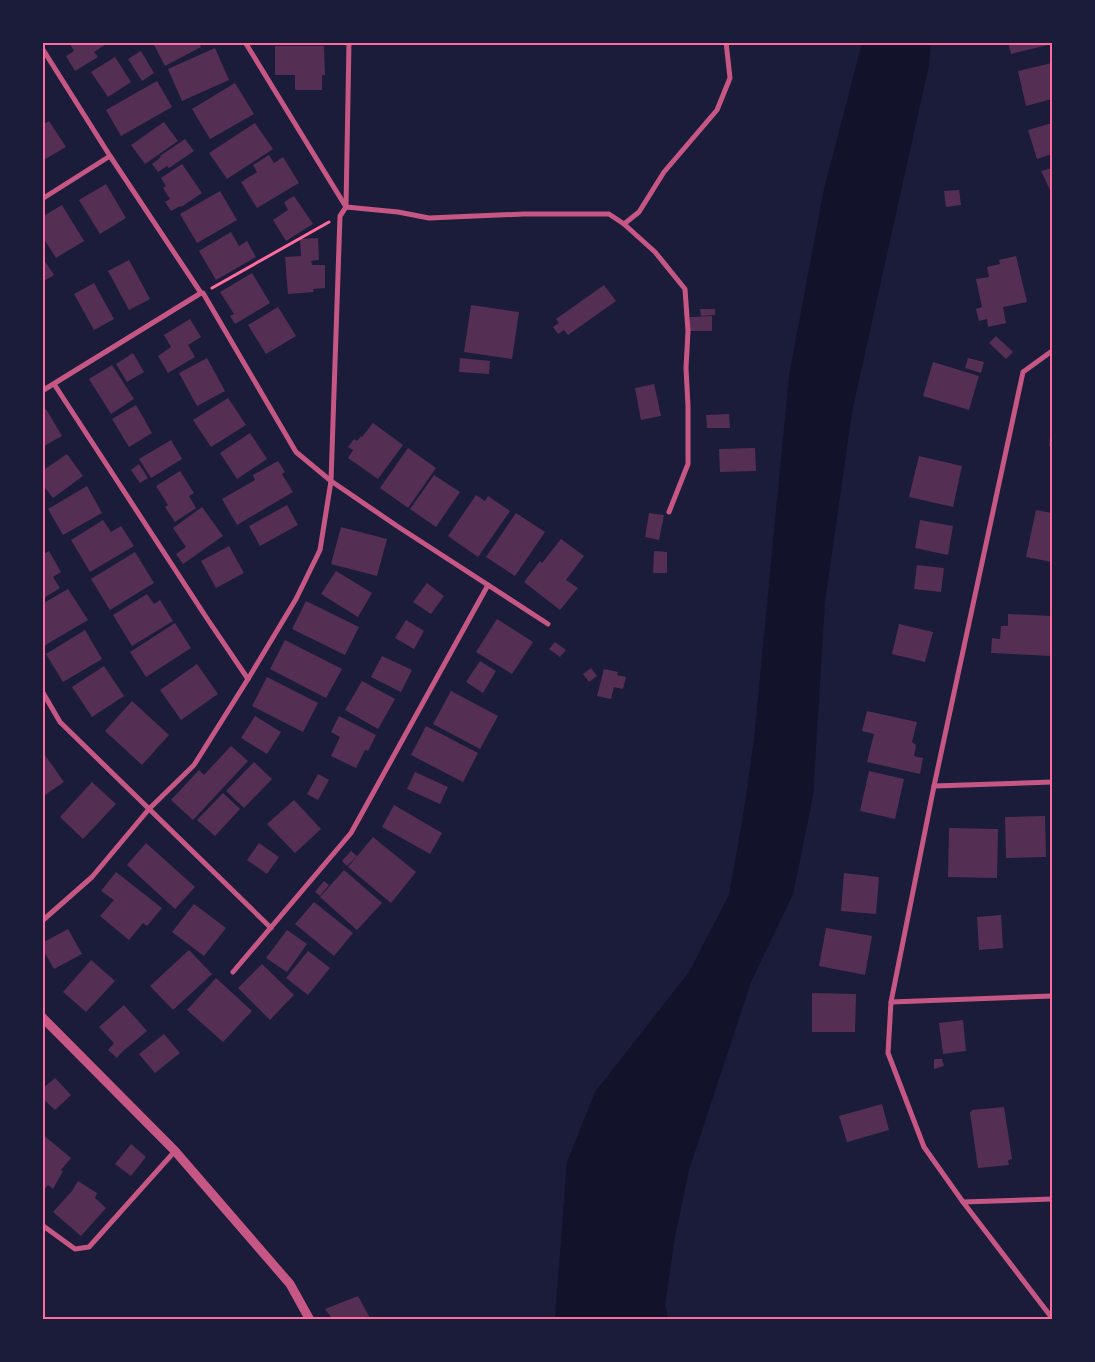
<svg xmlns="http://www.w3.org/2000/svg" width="1095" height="1362" viewBox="0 0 1095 1362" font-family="'Noto Serif',serif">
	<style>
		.water { fill: #12122b }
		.building { fill: #542f53 }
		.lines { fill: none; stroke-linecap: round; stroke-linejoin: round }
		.path { stroke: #ff6b9d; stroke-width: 3 }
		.minor { stroke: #c65784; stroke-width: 5 }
		.tertiary { stroke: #c65784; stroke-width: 9 }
		.neatline { fill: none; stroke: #ff6b9d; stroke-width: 2 }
	</style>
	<rect width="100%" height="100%" fill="#1b1b3a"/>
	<!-- water -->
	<polygon class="water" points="862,43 931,43 929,65 852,412 825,602 813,796 793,894 751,982 689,1170 675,1237 665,1304 668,1319 555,1319 567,1162 595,1092 689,972 729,895 743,816 754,740 789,376 824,189"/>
	<!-- building -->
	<g class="building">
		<polygon points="69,42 109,42 94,52 98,57 75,71 66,56 74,51"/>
		<polygon points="155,42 199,42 201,47 165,66 153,43"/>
		<polygon points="1008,42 1052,42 1052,44 1011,54"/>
		<polygon points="275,46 324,46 325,75 322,75 322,90 295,90 295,75 275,75"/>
		<polygon points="215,48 229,80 182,101 168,69"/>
		<polygon points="141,51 154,73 142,81 128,59"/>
		<polygon points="115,57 131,82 108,97 91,72"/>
		<polygon points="1052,63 1052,99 1026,106 1018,71"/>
		<polygon points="157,81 172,107 121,136 106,110"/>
		<polygon points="235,83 254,114 210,139 192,109"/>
		<polygon points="49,121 66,147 42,161 42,125"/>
		<polygon points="164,122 178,141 145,164 131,145"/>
		<polygon points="255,123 273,149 227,179 209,153"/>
		<polygon points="1052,123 1052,154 1037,159 1028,130"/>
		<polygon points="185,139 194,151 169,168 167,166 158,172 152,164 161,157 160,156"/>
		<polygon points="269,155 274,163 283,157 299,183 257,208 241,182 257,172 253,165"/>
		<polygon points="182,164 202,193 181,207 180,206 171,211 165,202 170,199 163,188 166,186 161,178"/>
		<polygon points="1052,168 1052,194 1041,171"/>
		<polygon points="106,184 126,218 100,234 79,200"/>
		<polygon points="959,190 961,205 946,207 944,191"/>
		<polygon points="220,191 237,220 197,243 180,214"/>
		<polygon points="294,196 313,224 286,241 273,220 288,210 284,202"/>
		<polygon points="62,205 84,241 56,258 42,236 42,217"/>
		<polygon points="231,232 239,246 247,241 256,257 216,280 199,251"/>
		<polygon points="318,238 319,260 311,261 312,265 325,265 325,288 313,289 314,292 288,294 285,257 301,256 300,239"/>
		<polygon points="1016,256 1027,302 1003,307 1006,323 988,327 987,319 979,321 976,309 982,307 976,279 989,277 987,267 1000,264 999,260"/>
		<polygon points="42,257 54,275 42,282"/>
		<polygon points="129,260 150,299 129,310 108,271"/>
		<polygon points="252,273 270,303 235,324 230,316 234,314 220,292"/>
		<polygon points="94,283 114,319 94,330 74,294"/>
		<polygon points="604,285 616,301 568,335 564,330 558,334 553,327 559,323 556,319"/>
		<polygon points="471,305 519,312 512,359 464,352"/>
		<polygon points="278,307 296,336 266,354 248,325"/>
		<polygon points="700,309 715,309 715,315 701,316"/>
		<polygon points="712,316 712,331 690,331 690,317"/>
		<polygon points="190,319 201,337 188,345 195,357 168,373 158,356 171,347 164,335"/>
		<polygon points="996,336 1013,352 1006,359 989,343"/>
		<polygon points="133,353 144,372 127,382 116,364"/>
		<polygon points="207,358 225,391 197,406 179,373"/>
		<polygon points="460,358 490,361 489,374 459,372"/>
		<polygon points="968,358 984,362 981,373 965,368"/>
		<polygon points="933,362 979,376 969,410 923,396"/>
		<polygon points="112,365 134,399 111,414 89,379"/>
		<polygon points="654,384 661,416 641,420 635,388"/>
		<polygon points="228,398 246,425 211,447 193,420"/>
		<polygon points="136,405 152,433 129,447 112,419"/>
		<polygon points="46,409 62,436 42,447 42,411"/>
		<polygon points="729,414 730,428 707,428 706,415"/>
		<polygon points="373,423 403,445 378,479 348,458 353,450 348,447 354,439 357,441 361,436 362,437"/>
		<polygon points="1051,427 1052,427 1052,446 1049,446"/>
		<polygon points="250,433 267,459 237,479 220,453"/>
		<polygon points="171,440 182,459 151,478 139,459"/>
		<polygon points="408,448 436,468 408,508 380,488"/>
		<polygon points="755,448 756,471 720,472 719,449"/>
		<polygon points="67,454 83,476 53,498 42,484 42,471"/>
		<polygon points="919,456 962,466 953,507 909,497"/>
		<polygon points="278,461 285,472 282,474 293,492 237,525 222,499 255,480 253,475"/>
		<polygon points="139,464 148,478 140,483 131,470"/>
		<polygon points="180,471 194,493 189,496 196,508 175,522 165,507 168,505 156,486"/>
		<polygon points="434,475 460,492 436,527 410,509"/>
		<polygon points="87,486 102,513 63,535 48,509"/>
		<polygon points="476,495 485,501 488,496 510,511 478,557 448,536"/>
		<polygon points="287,505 298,525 260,546 249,526"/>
		<polygon points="202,507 223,536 183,564 176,554 186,547 173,528"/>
		<polygon points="1036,510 1052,513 1052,562 1026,557"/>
		<polygon points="516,513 545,532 515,576 486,557"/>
		<polygon points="649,513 664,515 659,540 645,537"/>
		<polygon points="103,520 111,532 121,526 134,546 90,572 71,540"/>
		<polygon points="920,520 953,526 948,555 915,548"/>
		<polygon points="341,527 387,539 377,576 331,564"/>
		<polygon points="561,539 584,556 566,580 578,588 560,610 524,582 540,561 542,563"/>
		<polygon points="229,546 244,573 216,588 201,561"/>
		<polygon points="49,551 61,572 53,577 60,588 42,599 42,555"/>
		<polygon points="654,551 667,552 667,573 653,573"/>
		<polygon points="135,552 154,583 110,610 91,579"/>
		<polygon points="917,565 944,568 941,592 914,589"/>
		<polygon points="336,571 372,593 358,617 321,594"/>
		<polygon points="427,583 444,596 431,614 413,602"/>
		<polygon points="68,589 88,620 42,647 42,604"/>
		<polygon points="147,594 154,604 160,600 173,621 132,646 113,615"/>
		<polygon points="306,601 359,627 345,655 292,629"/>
		<polygon points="1008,614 1052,616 1052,656 991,653 992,638 1000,639 1001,626 1008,626"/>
		<polygon points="497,619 533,642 512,674 476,652"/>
		<polygon points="406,620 424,631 414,649 395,638"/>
		<polygon points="175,623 191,648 146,677 130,652"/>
		<polygon points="899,624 933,632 925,662 892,654"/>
		<polygon points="85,630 102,659 63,682 46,654"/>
		<polygon points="285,640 342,669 326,698 270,669"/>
		<polygon points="555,642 566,650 560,657 549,649"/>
		<polygon points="382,656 412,670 401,692 371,677"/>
		<polygon points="480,661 496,671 483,693 466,682"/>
		<polygon points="197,664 218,694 181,720 160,690"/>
		<polygon points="104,666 124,696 92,717 72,687"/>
		<polygon points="591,668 597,676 589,682 583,674"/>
		<polygon points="604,669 618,672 617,675 626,677 623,689 614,687 611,699 597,696"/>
		<polygon points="267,677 318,703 303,732 252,706"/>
		<polygon points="362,681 395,699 378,729 345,710"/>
		<polygon points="451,691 498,716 480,749 433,724"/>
		<polygon points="132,701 169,735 142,765 105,731"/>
		<polygon points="867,711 917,722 912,742 916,745 914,756 923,758 920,774 867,762 874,734 862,731"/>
		<polygon points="255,716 281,732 267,754 241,738"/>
		<polygon points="339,716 376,735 368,751 365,750 356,768 331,756 340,737 331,732"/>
		<polygon points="426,726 478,753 463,782 411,755"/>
		<polygon points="231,746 248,761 193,820 171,800 199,770 204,775"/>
		<polygon points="42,751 64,782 42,797"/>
		<polygon points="254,762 272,779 244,808 226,791"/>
		<polygon points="869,771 904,779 895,819 860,811"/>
		<polygon points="415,772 448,787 440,804 407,789"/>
		<polygon points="318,774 329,780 318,800 307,794"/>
		<polygon points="92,782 116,804 83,839 60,817"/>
		<polygon points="223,793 240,809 215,836 197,820"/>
		<polygon points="294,800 321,829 295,853 267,824"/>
		<polygon points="394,805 442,833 430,854 382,827"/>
		<polygon points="1045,816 1046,857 1006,858 1005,817"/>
		<polygon points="949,828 998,829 997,878 948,877"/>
		<polygon points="373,837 416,872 391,903 348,867"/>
		<polygon points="146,843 195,887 175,909 127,865"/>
		<polygon points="259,843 279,857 267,874 247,860"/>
		<polygon points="351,851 357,856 347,866 342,861"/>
		<polygon points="344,870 382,903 357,930 320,897"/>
		<polygon points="116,872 162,908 147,926 143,923 129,940 100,916 114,900 101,891"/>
		<polygon points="844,873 879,877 876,914 841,911"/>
		<polygon points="324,881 329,885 320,896 315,892"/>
		<polygon points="314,902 353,933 334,956 295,924"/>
		<polygon points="194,904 226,928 204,956 172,932"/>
		<polygon points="1001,915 1003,948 979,950 977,917"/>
		<polygon points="826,928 872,936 865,975 819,966"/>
		<polygon points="68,929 82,954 54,969 42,948 42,943"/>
		<polygon points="287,930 307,944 287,972 266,958"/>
		<polygon points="189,950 212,974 173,1010 150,986"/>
		<polygon points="308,951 330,968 308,995 286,978"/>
		<polygon points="91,960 115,981 86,1012 63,992"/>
		<polygon points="262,964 294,995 270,1020 238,988"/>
		<polygon points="216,978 252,1011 223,1042 187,1010"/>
		<polygon points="812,993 856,994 855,1032 812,1032"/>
		<polygon points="124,1005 147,1031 122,1052 117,1058 108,1050 114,1043 99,1027"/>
		<polygon points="963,1020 966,1051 943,1054 939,1023"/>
		<polygon points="164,1034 180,1053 155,1073 139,1054"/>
		<polygon points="934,1059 942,1059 944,1066 934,1069"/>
		<polygon points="55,1078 71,1095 55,1110 42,1098 42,1089"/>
		<polygon points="882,1104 889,1130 847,1142 839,1116"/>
		<polygon points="1004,1107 1012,1159 1008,1160 1009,1165 978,1168 970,1112 972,1111 972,1110"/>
		<polygon points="42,1134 71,1158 61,1170 63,1171 53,1189 48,1185 42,1192"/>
		<polygon points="131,1144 146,1157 131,1176 115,1164"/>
		<polygon points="78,1181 97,1193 95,1198 106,1208 81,1236 53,1212 72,1191"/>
		<polygon points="358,1296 370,1318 365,1320 333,1320 325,1309"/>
	</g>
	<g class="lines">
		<!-- path -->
		<polyline class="path" points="212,288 329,222"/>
		<!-- minor -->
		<g class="minor">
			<polyline points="245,42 346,207 398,212 429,218 524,214 609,214 624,224 655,252 685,289 688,331 686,368 688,406 688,464 669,512"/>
			<polyline points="42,48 110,156 201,293 203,293 296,452 331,481 397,526 548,624"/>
			<polyline points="42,199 110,156"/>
			<polyline points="624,224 639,212 664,172 717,110 730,78 726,42"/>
			<polyline points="1052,351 1023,372 934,786 891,1002 888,1053 924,1147 963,1202 1052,1318"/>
			<polyline points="54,384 206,617 248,679"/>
			<polyline points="42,391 201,293"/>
			<polyline points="42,691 60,722 271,928"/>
			<polyline points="934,786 1052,782"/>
			<polyline points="42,921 92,877 149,809 194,765 248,679 296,599 320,550 331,481 340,216 346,207 349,42"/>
			<polyline points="233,972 351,833 488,585"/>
			<polyline points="891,1002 1052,996"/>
			<polyline points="963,1202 1052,1199"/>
			<polyline points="42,1225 75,1249 89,1247 175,1151"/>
		</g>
		<!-- tertiary -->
		<polyline class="tertiary" points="42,1017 175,1151 290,1284 310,1320"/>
	</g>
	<!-- border -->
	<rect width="1095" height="1362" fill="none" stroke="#1b1b3a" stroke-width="88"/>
	<rect x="44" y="44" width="1007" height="1274" class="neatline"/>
</svg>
